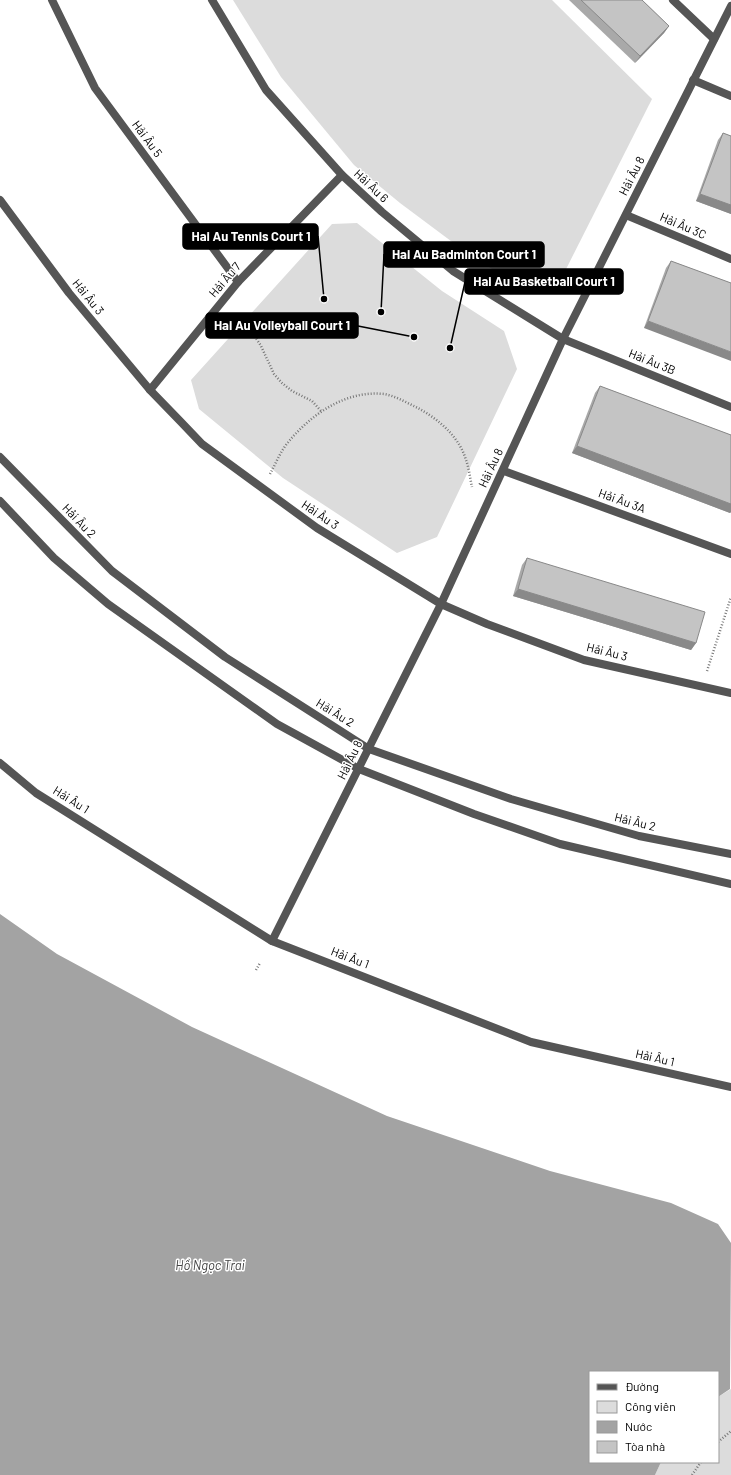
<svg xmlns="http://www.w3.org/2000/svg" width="731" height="1475" viewBox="0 0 731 1475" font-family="Barlow,sans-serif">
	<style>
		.green { fill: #dcdcdc }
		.water { fill: #a3a3a3 }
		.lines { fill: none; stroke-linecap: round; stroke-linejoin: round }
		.path { stroke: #777; stroke-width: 2.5; stroke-dasharray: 1 2; stroke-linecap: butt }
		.minor { stroke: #555; stroke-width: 8 }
		.tertiary { stroke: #555; stroke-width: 8 }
		.wall { fill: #a9a9a9 }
		.shaded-wall { fill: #898989 }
		.building { fill: #c4c4c4; stroke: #898989 }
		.labels { text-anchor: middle; stroke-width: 3; stroke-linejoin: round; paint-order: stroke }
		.street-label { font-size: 12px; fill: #000; stroke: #fff }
		.water-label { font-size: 13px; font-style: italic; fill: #444; stroke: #fff }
		.leader { fill: none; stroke: #000; stroke-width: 1.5 }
		.callout-dot { fill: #000; stroke: #fff; stroke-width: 1.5 }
		.callout { fill: #000; stroke: #000; stroke-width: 1.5 }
		.callout-label { font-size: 13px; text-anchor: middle; font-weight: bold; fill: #fff }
	</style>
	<rect width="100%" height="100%" fill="#fff"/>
	<!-- green -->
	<g class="green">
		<polygon points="233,0 552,0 652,99 558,285 528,291 471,256 400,203 354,165 281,77"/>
		<polygon points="357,223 442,291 504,331 517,369 437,537 397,553 283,478 199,409 191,380 332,224"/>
		<polygon points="731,1389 731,1475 655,1475 661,1462 718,1462 718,1397"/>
	</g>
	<!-- water -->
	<polygon class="water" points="0,914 57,954 192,1027 387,1116 550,1171 671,1203 718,1224 731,1243 730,1389 718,1397 718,1372 590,1372 590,1462 661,1462 655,1475 0,1475"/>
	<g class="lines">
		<!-- path -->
		<g class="path">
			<polyline points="234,319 254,335 261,346 274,374 282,383 292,391 312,401 321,411"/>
			<path d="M 270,474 C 276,463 281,450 290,440 C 313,413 347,390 384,394 C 396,396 407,403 418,408 C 438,419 459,436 466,460 C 469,468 470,478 472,487"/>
			<polyline points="707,671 731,597"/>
			<polyline points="256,970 260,963"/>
			<polyline points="718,1442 731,1431"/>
			<polyline points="692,1475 701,1462"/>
		</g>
		<!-- minor -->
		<g class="minor">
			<polyline points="52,0 95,88 238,282"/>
			<polyline points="212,0 266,90 342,175 382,212 453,271 563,339 731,407"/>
			<polyline points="673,0 714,39"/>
			<polyline points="693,80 731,96"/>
			<polyline points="0,200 69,293 150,390 181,422 202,444 317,528 441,604 487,624 584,660 731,693"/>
			<polyline points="626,215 731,259"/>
			<polyline points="150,390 238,282 342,175"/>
			<polyline points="504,471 731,554"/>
			<polyline points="0,763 36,793 272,941 531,1042 731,1087"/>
			<polyline points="272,941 441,604 563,339 731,6"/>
		</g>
		<!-- tertiary -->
		<g class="tertiary">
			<polyline points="0,457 112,571 225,657 369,749 511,799 639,836 731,854"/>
			<polyline points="0,501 54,558 108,604 277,724 359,769 474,814 560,844 731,884"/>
		</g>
	</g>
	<!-- wall -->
	<g class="wall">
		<polygon points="569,0 642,0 669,26 664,33 635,63"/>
		<polygon points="723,133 731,136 731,214 696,201 718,140"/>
		<polygon points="671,261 731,283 644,328 666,268"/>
		<polygon points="600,386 731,435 731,512 730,513 572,453 595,393"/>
		<polygon points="527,558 696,643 691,650 513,596 522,565"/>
	</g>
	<!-- shaded-wall -->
	<g class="shaded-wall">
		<polygon points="669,26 664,33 635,63 640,56"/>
		<polygon points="700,194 731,205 731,214 696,201"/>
		<polygon points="648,321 731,352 731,361 644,328"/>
		<polygon points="577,446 731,504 731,512 730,513 572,453"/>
		<polygon points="518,589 696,643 691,650 513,596"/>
	</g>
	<!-- building -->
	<g class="building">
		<polygon points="581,0 642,0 669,26 640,56"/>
		<polygon points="723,133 731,136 731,205 700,194"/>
		<polygon points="671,261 731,283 731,352 648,321"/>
		<polygon points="600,386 731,435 731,504 577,446"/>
		<polygon points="527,558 705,612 696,643 518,589"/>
	</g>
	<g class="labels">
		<!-- street labels -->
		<g class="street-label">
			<text transform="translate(147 139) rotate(54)" y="4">Hải Âu 5</text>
			<text transform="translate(632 176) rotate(-63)" y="4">Hải Âu 8</text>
			<text transform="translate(371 186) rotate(43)" y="4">Hải Âu 6</text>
			<text transform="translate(683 226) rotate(23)" y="4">Hải Âu 3C</text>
			<text transform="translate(225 280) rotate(-49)" y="4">Hải Âu 7</text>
			<text transform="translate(88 297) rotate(51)" y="4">Hải Âu 3</text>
			<text transform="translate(652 362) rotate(22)" y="4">Hải Âu 3B</text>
			<text transform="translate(491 468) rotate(-65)" y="4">Hải Âu 8</text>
			<text transform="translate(622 501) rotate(20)" y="4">Hải Âu 3A</text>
			<text transform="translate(320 515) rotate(34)" y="4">Hải Âu 3</text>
			<text transform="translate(79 521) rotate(46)" y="4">Hải Âu 2</text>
			<text transform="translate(607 652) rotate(14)" y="4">Hải Âu 3</text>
			<text transform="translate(335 713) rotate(32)" y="4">Hải Âu 2</text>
			<text transform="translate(350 760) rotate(-64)" y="4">Hải Âu 8</text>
			<text transform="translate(71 800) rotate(32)" y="4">Hải Âu 1</text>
			<text transform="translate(635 822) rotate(14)" y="4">Hải Âu 2</text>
			<text transform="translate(350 958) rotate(21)" y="4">Hải Âu 1</text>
			<text transform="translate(655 1058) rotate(13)" y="4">Hải Âu 1</text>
		</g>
		<!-- water labels -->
		<g class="water-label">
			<text x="210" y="1270">Hồ Ngọc Trai</text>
		</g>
	</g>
	<!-- callouts -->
	<path class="leader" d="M324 299L318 236M381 312L384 254M450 348L465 282M414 337L358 326"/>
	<g class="callout-dot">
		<circle cx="324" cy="299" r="4"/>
		<circle cx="381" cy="312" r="4"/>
		<circle cx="450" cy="348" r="4"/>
		<circle cx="414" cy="337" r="4"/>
	</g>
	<g class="callout">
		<rect x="183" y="224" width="135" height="25" rx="4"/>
		<rect x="384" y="242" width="160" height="25" rx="4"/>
		<rect x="465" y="269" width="158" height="25" rx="4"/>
		<rect x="206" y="313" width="152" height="25" rx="4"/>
	</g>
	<g class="callout-label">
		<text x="251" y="241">Hai Au Tennis Court 1</text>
		<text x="464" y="259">Hai Au Badminton Court 1</text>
		<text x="544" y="286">Hai Au Basketball Court 1</text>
		<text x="282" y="330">Hai Au Volleyball Court 1</text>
	</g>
	<!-- legend -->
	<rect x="589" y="1371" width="130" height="92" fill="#ffffff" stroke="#999999"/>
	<rect x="597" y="1384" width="20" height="6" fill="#555555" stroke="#999999"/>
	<text x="625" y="1391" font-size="12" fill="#000000">Đường</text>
	<rect x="597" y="1401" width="20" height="12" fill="#dcdcdc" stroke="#999999"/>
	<text x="625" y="1411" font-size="12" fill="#000000">Công viên</text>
	<rect x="597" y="1421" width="20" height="12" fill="#a3a3a3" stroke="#999999"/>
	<text x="625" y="1431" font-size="12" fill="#000000">Nước</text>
	<rect x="597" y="1441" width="20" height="12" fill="#c4c4c4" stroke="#999999"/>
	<text x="625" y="1451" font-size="12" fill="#000000">Tòa nhà</text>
</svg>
